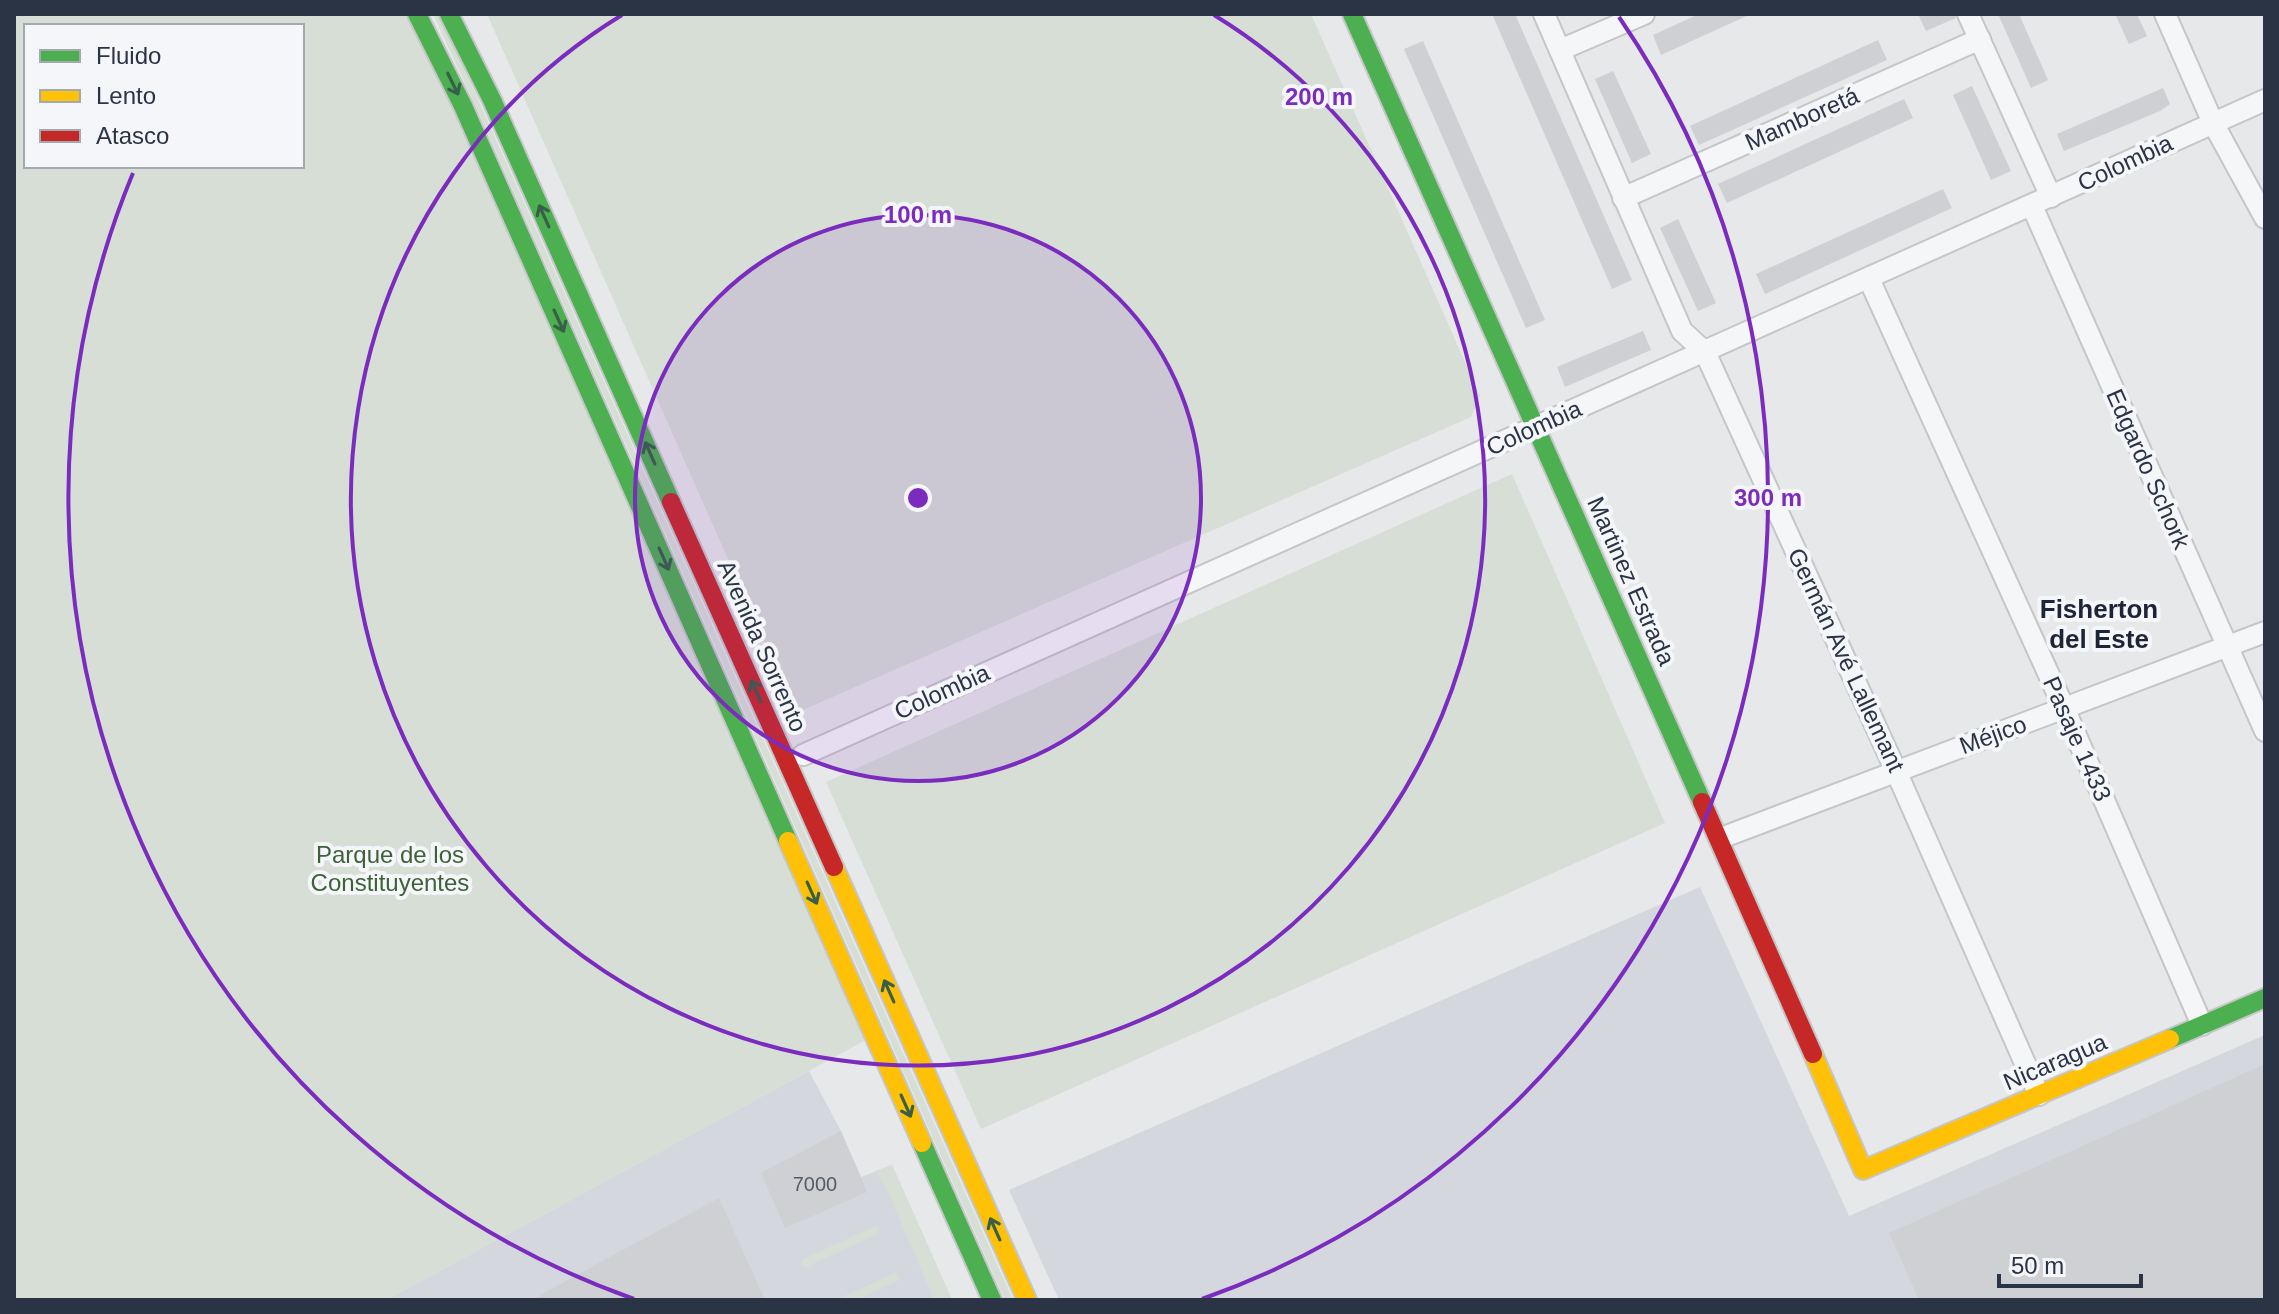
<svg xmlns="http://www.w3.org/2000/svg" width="2279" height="1314" viewBox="0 0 2279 1314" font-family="Arial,sans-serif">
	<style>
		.built { fill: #d4d7dd }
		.green { fill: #d6ded6; fill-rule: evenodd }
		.building { fill: #ced0d3 }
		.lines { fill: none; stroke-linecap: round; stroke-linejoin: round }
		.street-casing { stroke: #c4c6c8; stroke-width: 24 }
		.fast-casing { stroke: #c4c6c8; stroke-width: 22 }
		.slow-casing { stroke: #c4c6c8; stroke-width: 22 }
		.jam-casing { stroke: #c4c6c8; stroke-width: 22 }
		.street { stroke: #f5f6f7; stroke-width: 20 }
		.fast { stroke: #4caf50; stroke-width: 18 }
		.slow { stroke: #ffc107; stroke-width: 18 }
		.jam { stroke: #c62828; stroke-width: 18 }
		.oneway { stroke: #375f49 }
		.ring { fill: none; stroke: #7b2cbf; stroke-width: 4 }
		.labels { text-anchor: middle; stroke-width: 8; stroke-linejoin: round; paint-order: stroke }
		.number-label { font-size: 20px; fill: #545c69 }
		.street-label { font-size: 24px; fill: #2b3445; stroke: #f4f6f9 }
		.park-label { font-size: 24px; fill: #3f6138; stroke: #f4f6f9 }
		.neighbourhood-label { font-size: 26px; font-weight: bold; fill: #1d2536; stroke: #f4f6f9 }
		.centre { fill: #7b2cbf; stroke: #f4f6f9; stroke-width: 4 }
		.ring-label { font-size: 24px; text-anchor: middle; font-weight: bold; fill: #7b2cbf; stroke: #f4f6f9; stroke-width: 8; stroke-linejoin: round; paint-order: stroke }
	</style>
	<rect width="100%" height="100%" fill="#e6e8ea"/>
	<!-- built -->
	<g class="built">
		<polygon points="1700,887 1849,1216 2265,1035 2265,1300 1059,1300 1009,1190"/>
		<polygon points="809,1071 841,1131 861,1177 892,1165 952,1300 386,1300"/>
	</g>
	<!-- green -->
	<g class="green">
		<path d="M 14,14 L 417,14 L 875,1035 L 386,1300 L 14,1300 ZM 26,26 L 302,26 L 302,166 L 26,166 Z"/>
		<polygon points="433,14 440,14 1013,1300 1005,1300 481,118"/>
		<polygon points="487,14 1311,14 1480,396 1471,417 796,713"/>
		<polygon points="1512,474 1665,823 981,1129 826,782"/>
		<polygon points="892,1165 952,1300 934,1300 888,1192 875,1171"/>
		<polygon points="875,1226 879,1228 878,1234 806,1267 801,1265 803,1259"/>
		<polygon points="895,1273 899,1275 898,1281 856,1300 835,1300"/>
	</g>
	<!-- building -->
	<g class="building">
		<polygon points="1492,14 1515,14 1632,280 1612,289"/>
		<polygon points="1699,14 1751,14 1661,55 1653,35"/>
		<polygon points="1918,14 1955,14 1956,18 1926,31"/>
		<polygon points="1998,14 2019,14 2048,80 2031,88"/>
		<polygon points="2115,14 2137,14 2147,36 2129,44"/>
		<polygon points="1878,40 1887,60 1699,145 1690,126"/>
		<polygon points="1423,41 1545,320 1526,328 1404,49"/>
		<polygon points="1613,71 1651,154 1632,163 1595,79"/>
		<polygon points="1972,86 2011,171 1991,180 1953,95"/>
		<polygon points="2163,88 2170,104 2160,111 2064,151 2057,134"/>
		<polygon points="1904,99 1913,118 1727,203 1718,184"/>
		<polygon points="1943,189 1952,208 1765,294 1756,274"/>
		<polygon points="1678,219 1716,303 1698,311 1660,228"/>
		<polygon points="1643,331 1651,350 1565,387 1557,367"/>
		<polygon points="2265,1064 2265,1300 1919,1300 1889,1233"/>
		<polygon points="841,1131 867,1192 785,1228 761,1173"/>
		<polygon points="719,1198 765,1300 532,1300 582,1272"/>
	</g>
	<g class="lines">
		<defs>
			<g id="street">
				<polyline points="1544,14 1682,331 1705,352 1896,771 2039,1095"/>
				<polyline points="1968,14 2051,197"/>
				<polyline points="2165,14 2213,123 2265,218"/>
				<polyline points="1560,50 1644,14"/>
				<polyline points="1623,198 1980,39"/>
				<polyline points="2032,206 2265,731"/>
				<polyline points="1869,279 2064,708 2202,1025"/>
				<polyline points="803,755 2265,100"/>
				<polyline points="1721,838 2265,632"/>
			</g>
			<g id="fast">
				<polyline points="417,14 463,106 788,841"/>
				<polyline points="449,14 492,100 671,502"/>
				<polyline points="1352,14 1702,802"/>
				<polyline points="2170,1039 2265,998"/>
				<polyline points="922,1143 992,1300"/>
			</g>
			<g id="slow">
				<polyline points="788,841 922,1143"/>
				<polyline points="834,867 1027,1300"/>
				<polyline points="1813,1054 1863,1170 2170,1039"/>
			</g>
			<g id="jam">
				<polyline points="671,502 834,867"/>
				<polyline points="1702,802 1813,1054"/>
			</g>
		</defs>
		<!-- street casing -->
		<use href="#street" class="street-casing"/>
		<!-- fast casing -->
		<use href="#fast" class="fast-casing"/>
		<!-- slow casing -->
		<use href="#slow" class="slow-casing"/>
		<!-- jam casing -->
		<use href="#jam" class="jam-casing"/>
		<!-- street -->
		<use href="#street" class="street"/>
		<!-- fast -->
		<use href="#fast" class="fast"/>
		<!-- slow -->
		<use href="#slow" class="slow"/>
		<!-- jam -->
		<use href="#jam" class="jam"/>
	</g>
	<!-- one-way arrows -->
	<defs><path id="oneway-shaft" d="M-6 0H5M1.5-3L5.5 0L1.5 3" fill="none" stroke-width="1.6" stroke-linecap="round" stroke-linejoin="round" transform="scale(2)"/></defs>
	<g class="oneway">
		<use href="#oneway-shaft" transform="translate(453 84) rotate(64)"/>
		<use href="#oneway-shaft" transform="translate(544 216) rotate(-114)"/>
		<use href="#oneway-shaft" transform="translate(559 321) rotate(66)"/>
		<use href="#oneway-shaft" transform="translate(650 453) rotate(-114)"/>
		<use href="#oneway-shaft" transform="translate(664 559) rotate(66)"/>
		<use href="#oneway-shaft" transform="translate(756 691) rotate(-114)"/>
		<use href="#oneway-shaft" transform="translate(812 893) rotate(66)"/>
		<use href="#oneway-shaft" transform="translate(889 991) rotate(-114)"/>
		<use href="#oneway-shaft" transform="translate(906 1106) rotate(66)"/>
		<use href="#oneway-shaft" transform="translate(995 1229) rotate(-114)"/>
	</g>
	<!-- distance rings -->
	<circle cx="918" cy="498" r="283" fill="#7b2cbf" fill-opacity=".12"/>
	<g class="ring">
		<circle cx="918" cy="498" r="283"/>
		<path d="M1214 15A567 567 0 1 1 622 15"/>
		<path d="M634 1299A850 850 0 0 1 133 173M1619 17A850 850 0 0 1 1202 1299"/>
	</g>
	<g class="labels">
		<!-- number labels -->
		<g class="number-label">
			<text x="815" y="1191">7000</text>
		</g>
		<!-- street labels -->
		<g class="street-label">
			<text transform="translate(1802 119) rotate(-24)" y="8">Mamboretá</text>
			<text transform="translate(2125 163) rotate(-25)" y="8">Colombia</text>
			<text transform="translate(1534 428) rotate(-24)" y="8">Colombia</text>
			<text transform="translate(2148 469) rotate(66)" y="8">Edgardo Schork</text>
			<text transform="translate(1631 581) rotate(66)" y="8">Martinez Estrada</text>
			<text transform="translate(762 646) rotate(66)" y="8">Avenida Sorrento</text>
			<text transform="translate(1846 660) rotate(65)" y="8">Germán Avé Lallemant</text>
			<text transform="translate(942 692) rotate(-24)" y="8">Colombia</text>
			<text transform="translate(1993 735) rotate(-20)" y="8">Méjico</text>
			<text transform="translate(2077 739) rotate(66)" y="8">Pasaje 1433</text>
			<text transform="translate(2055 1062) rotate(-23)" y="8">Nicaragua</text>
		</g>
		<!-- park labels -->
		<g class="park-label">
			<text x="390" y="863">Parque de los<tspan x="390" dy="28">Constituyentes</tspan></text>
		</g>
		<!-- neighbourhood labels -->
		<g class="neighbourhood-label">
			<text x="2099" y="618">Fisherton<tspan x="2099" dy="30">del Este</tspan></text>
		</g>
	</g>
	<circle cx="918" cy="498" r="12" class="centre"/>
	<g class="ring-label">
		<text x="1319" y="105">200 m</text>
		<text x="918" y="223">100 m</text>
		<text x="1768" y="506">300 m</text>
	</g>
	<!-- border -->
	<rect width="2279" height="1314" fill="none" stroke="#2b3445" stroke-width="32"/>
	<!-- legend -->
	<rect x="24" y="24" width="280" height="144" fill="#f4f6f9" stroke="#a4a8b1" stroke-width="2"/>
	<rect x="40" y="50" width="40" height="12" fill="#4caf50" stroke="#a4a8b1" stroke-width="2"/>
	<text x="96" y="64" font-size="24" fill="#2b3445">Fluido</text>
	<rect x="40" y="90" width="40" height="12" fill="#ffc107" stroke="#a4a8b1" stroke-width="2"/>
	<text x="96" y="104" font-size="24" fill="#2b3445">Lento</text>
	<rect x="40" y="130" width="40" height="12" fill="#c62828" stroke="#a4a8b1" stroke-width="2"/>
	<text x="96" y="144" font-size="24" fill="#2b3445">Atasco</text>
	<!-- scale -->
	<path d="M1999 1274v12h142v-12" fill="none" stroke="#2b3445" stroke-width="4"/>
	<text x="2011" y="1274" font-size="24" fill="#2b3445" stroke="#f4f6f9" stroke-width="6" paint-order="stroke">50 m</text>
</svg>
